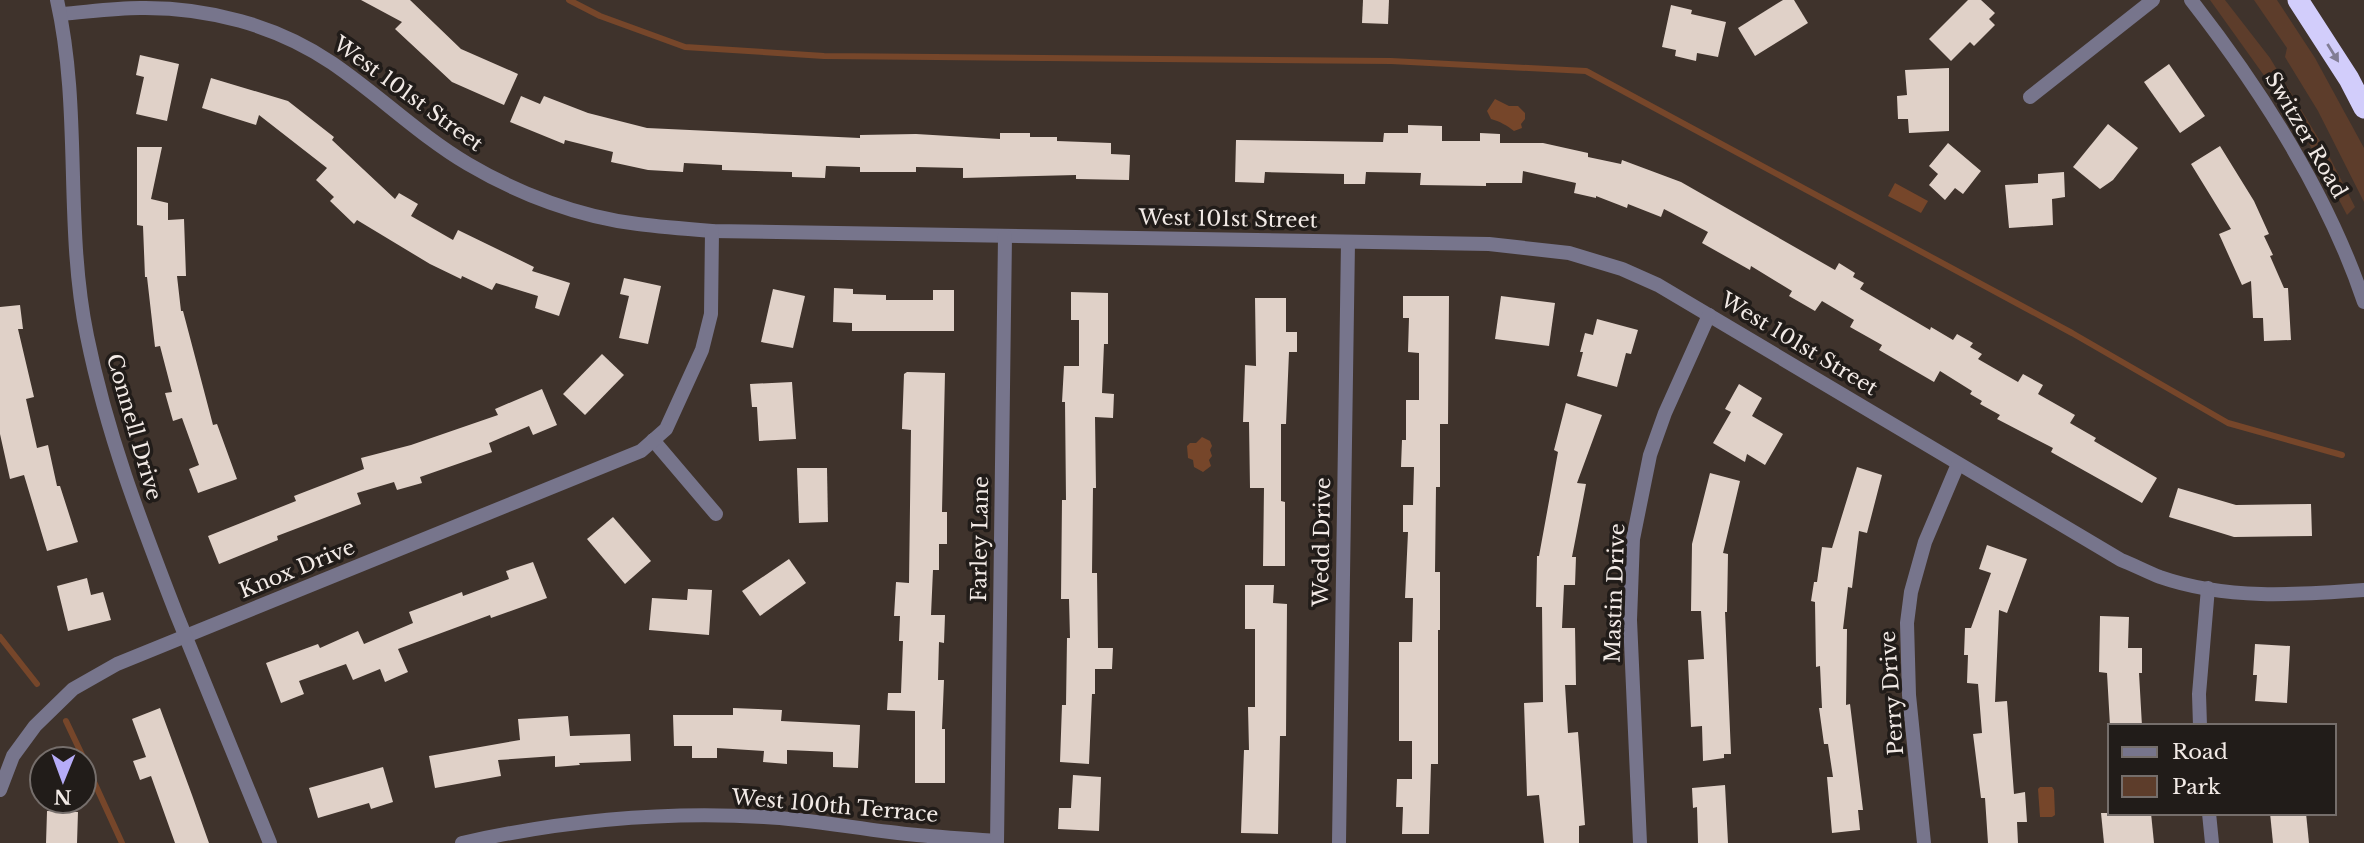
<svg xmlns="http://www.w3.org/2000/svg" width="2364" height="843" viewBox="0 0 2364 843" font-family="'Libre Baskerville',serif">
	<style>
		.green { fill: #5d3d2b }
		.water { fill: #76462a }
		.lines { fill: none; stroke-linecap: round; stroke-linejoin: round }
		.stream { stroke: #76462a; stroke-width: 6 }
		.building { fill: #e0d1c8 }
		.minor { stroke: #77758c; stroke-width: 14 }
		.tertiary { stroke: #77758c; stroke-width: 14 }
		.motorway { stroke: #d2cdfb; stroke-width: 21 }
		.oneway { fill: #827d95 }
		.labels { text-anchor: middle; stroke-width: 7; stroke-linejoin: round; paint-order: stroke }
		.street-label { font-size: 21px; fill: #f2eae6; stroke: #211c19 }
	</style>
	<rect width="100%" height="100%" fill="#3f332c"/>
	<!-- green -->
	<g class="green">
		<polygon points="2210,0 2225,0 2270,58 2329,156 2355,207 2347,215 2298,123"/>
		<polygon points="2254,0 2277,0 2315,58 2364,148 2364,202 2318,111 2285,57 2287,48"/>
	</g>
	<!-- water -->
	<g class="water">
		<path d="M 1495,99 L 1509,106 L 1518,106 L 1525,113 L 1525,119 L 1521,124 L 1522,128 L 1514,131 C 1508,126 1499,121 1491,119 L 1487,111 Z"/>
		<polygon points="1895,183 1928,201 1921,213 1888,196"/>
		<polygon points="1202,437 1210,441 1212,446 1210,450 1212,456 1209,460 1211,466 1203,472 1194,467 1193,460 1188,458 1187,446 1190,443 1196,443"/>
		<polygon points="2040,787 2052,787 2054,790 2055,815 2052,817 2040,817 2038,789"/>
	</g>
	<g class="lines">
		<!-- stream -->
		<g class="stream">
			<polyline points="569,0 600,16 685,47 824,56 1391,61 1586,71 2072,333 2228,423 2342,455"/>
			<polyline points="0,637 37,684"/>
			<polyline points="66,721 84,759"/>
			<polyline points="84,760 122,843"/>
		</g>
	</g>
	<!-- building -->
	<g class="building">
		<polygon points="361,0 410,0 461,49 518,74 504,105 452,82 395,29 402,22"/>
		<polygon points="1363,0 1389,0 1388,24 1362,23"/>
		<polygon points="1783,0 1794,0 1808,23 1755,56 1738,28"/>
		<polygon points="1968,0 1981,0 1995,13 1989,19 1995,25 1974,46 1970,42 1951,61 1929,39"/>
		<polygon points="1671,5 1692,10 1691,14 1726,22 1718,57 1697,53 1696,61 1675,56 1676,50 1662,47"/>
		<polygon points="140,55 179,64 167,121 136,114 144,77 136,75"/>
		<polygon points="2169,64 2205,116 2180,133 2144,82"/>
		<polygon points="1949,68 1949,131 1909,133 1908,119 1898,119 1897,96 1907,95 1905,70"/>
		<polygon points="211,78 288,101 334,137 332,140 395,199 399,193 418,204 411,216 453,240 458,230 534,267 532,271 570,283 559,316 535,308 538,296 496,283 492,290 462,276 461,279 430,264 357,220 354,224 330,201 334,197 316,180 327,168 259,115 256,125 202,108"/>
		<polygon points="521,96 540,104 544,96 588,113 647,128 860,138 860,135 916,134 1000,139 1000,133 1030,133 1030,137 1057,137 1057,141 1111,143 1111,154 1130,155 1129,180 1076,179 1076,175 963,178 963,168 916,167 916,172 860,172 860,167 826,166 825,178 792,177 792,172 722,170 722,165 684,163 683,172 648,170 611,162 613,152 565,140 564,144 510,122"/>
		<polygon points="2108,124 2138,148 2113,180 2100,189 2073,167"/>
		<polygon points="1408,125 1442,126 1442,141 1480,141 1480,133 1500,134 1500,143 1543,143 1588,153 1588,157 1621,164 1622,160 1681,182 1835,270 1839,263 1855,273 1853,277 1864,283 1860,289 1930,330 1931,327 1953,340 1957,334 1973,343 1970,347 1982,354 1978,359 2018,382 2023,374 2043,385 2038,394 2075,415 2070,423 2096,438 2094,441 2157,478 2142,503 2051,452 2053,448 1997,419 2000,415 1980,404 1982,401 1970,394 1972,391 1940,371 1934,382 1879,350 1882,345 1850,327 1854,320 1822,301 1815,311 1789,296 1792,291 1751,266 1750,270 1702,243 1708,232 1664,209 1661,217 1628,204 1627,208 1596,196 1596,198 1574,193 1576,183 1523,171 1522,183 1486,183 1486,186 1420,185 1421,173 1366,172 1365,184 1344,184 1344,174 1265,172 1264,183 1235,182 1236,140 1383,142 1384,133 1408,133"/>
		<polygon points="1948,143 1981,171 1963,194 1955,188 1945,200 1929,185 1938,174 1929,166"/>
		<polygon points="2220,146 2254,201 2269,234 2264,236 2273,255 2270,256 2284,288 2288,288 2291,340 2264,341 2263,318 2253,318 2251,281 2242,285 2219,234 2231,229 2191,164"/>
		<polygon points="137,147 162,147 151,199 168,203 168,220 184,219 186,276 177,276 181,311 183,311 213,425 217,424 237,479 198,493 189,469 199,465 182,418 173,421 165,393 172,392 160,346 155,347 147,277 145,277 143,226 137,225"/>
		<polygon points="2064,172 2065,197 2052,199 2053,225 2009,228 2005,185 2038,183 2038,174"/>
		<polygon points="624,278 661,286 648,344 619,338 629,296 620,294"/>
		<polygon points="834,288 853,289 853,294 886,295 886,300 933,300 933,290 954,290 954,331 852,331 852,323 833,322"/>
		<polygon points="773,289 805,296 793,348 761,342"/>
		<polygon points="1071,292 1108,293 1108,344 1104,344 1102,393 1114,394 1113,418 1095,417 1096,488 1093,488 1092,573 1097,573 1098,648 1113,648 1112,669 1095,669 1095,694 1092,694 1089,764 1060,762 1062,705 1066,705 1067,638 1070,638 1069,599 1061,599 1062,500 1066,500 1065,402 1062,402 1064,366 1079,366 1079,320 1071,320"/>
		<polygon points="1403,296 1449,296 1448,424 1440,424 1440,487 1436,487 1435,572 1440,572 1440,630 1438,630 1438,764 1431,764 1429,834 1402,834 1403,807 1396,807 1397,779 1412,779 1412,741 1399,741 1399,642 1412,642 1413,598 1405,598 1408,532 1403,532 1403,505 1413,505 1414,467 1401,467 1402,440 1406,440 1406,400 1419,400 1419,353 1408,352 1409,318 1403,318"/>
		<polygon points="1501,296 1555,303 1549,346 1495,339"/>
		<polygon points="1255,298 1286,298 1286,332 1297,332 1297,352 1289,352 1286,424 1281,424 1281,501 1285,502 1285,566 1263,566 1264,488 1250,488 1249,422 1243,422 1245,365 1256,366"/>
		<polygon points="20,305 23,329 18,329 34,397 26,399 37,448 48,445 57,486 60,486 78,542 47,551 24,475 10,479 0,434 0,307"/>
		<polygon points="1597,319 1638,330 1631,354 1626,353 1617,387 1577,376 1583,352 1580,352 1585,333 1593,335"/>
		<polygon points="602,354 624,375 585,415 563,394"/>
		<polygon points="907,372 945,373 942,512 947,512 947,544 939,544 939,570 933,570 931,615 945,615 944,643 939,642 938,680 944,680 942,729 945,729 945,783 915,783 915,711 887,710 888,693 901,693 903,641 899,641 900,616 894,616 896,582 909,583 911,430 902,429 904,374"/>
		<polygon points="792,382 796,439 759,441 757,407 752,407 750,384"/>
		<polygon points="1739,384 1762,398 1752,416 1783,434 1765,465 1747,454 1745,462 1713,443 1731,412 1725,409"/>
		<polygon points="542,389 557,425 533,435 529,426 489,443 492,452 420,477 422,483 397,490 394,482 357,493 361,504 277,536 278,540 219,564 208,536 296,501 294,496 364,469 361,458 411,445 498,415 495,409"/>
		<polygon points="1566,403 1602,415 1577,483 1586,484 1572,557 1576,557 1575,585 1564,585 1562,628 1575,628 1576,685 1565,685 1568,733 1578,732 1585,825 1579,826 1579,843 1544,843 1539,795 1527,796 1524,703 1543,702 1542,607 1536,607 1537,556 1539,556 1558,452 1554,450"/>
		<polygon points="1857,467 1882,475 1867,533 1859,531 1852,588 1848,587 1843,629 1847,629 1846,705 1850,704 1863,810 1858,810 1860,830 1832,833 1827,777 1833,777 1828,744 1824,744 1819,708 1822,708 1820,666 1816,667 1815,602 1811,601 1814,582 1817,582 1822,547 1832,548"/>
		<polygon points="797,468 827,468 828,522 799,523"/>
		<polygon points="1710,473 1740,481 1723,553 1728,554 1727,612 1725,612 1731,754 1724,754 1724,758 1703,761 1702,726 1691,727 1688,660 1704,659 1701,611 1691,611 1692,544"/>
		<polygon points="2178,488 2236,505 2311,504 2312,536 2234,537 2169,517"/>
		<polygon points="613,517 651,561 625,584 587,539"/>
		<polygon points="1987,545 2027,559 2007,613 1999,610 1995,702 2007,701 2014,794 2025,792 2027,822 2017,822 2018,843 1988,843 1985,798 1981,798 1973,734 1982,733 1978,684 1967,683 1968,655 1964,655 1965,628 1971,628 1991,573 1979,569"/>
		<polygon points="789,559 806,583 760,616 742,591"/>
		<polygon points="533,562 547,598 491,618 490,615 398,649 408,672 385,682 380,669 353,680 346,664 299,681 304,694 281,703 266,663 318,644 320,648 358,631 364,644 413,623 409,612 462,592 463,596 509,579 506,571"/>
		<polygon points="87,578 91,595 103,592 111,620 68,631 57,586"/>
		<polygon points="1245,585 1274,585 1273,603 1287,604 1286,736 1280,736 1278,834 1241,833 1244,750 1249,750 1248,707 1255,707 1255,629 1245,629"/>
		<polygon points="688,589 712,590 709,635 649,630 652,598 687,600"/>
		<polygon points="2100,616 2129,617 2128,648 2142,648 2142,673 2139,673 2142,726 2110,726 2107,673 2099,672"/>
		<polygon points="2255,644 2290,646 2287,703 2255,701 2257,675 2253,675"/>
		<polygon points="160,708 192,795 209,843 175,843 151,776 140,780 133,761 146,757 132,719"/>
		<polygon points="733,708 782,710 781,721 860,725 858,768 833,767 833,752 787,750 787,764 763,762 764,751 717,748 717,758 692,758 692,746 674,746 673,715 733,715"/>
		<polygon points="568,716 570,736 630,734 631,761 579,763 580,765 555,767 555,756 498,760 501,776 435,788 429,756 520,740 518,719"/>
		<polygon points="383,767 393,802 371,809 369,803 318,818 309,788"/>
		<polygon points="1073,775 1101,777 1099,831 1058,829 1059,808 1071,808"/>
		<polygon points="1725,785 1728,843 1698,843 1697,807 1693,808 1692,788"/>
		<polygon points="47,811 78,812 77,843 46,843"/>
		<polygon points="2101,813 2151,813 2154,843 2104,843"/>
		<polygon points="2270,813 2306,813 2309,843 2273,843"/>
	</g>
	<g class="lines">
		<!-- minor -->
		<g class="minor">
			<path d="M 2191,0 C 2262,91 2327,192 2364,302"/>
			<path d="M 61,14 C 87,12 114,8 140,8 C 207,7 276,25 332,63 C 379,95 419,135 468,164 C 519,194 579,217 638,224 C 662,227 687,229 712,231 L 1489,244 L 1569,253 L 1622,269 L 1658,285 L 2121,560 C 2134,565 2147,572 2160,577 C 2226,600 2296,595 2364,590"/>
			<polyline points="2030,97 2153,0"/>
			<polyline points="653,440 716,514"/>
			<polyline points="2200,726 2199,694 2208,588"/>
			<polyline points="0,790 13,756 35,726 73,689 117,664 641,451 666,429 702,350 711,314 712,231"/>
			<polyline points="2209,813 2212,843"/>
			<path d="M 462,843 C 560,821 663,811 764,817 C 806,819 848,827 890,832 C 926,837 961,838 997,841"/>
			<polyline points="997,843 1005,236"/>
			<polyline points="1339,843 1348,242"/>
			<polyline points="1640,843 1630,620 1633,539 1650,455 1665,413 1709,315"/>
			<polyline points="1924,843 1909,695 1907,623 1911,592 1925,542 1958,464"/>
		</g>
		<!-- tertiary -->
		<path class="tertiary" d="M 57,0 C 82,111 64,224 87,336 C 107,435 140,520 176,613 C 207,690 239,766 270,843"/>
		<!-- motorway -->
		<polyline class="motorway" points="2298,0 2349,79 2364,108"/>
	</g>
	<!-- one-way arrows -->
	<defs><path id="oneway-solid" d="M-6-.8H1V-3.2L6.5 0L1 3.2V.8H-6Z" transform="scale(1.75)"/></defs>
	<use class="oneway" href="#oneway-solid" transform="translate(2333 53) rotate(58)"/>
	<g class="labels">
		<!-- street labels -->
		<g class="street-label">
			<text transform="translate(408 94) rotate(36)" y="7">West 101st Street</text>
			<text transform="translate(2306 135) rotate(60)" y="7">Switzer Road</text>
			<text transform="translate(1228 219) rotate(1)" y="7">West 101st Street</text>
			<text transform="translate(1799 344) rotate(31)" y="7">West 101st Street</text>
			<text transform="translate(134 427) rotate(74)" y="7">Connell Drive</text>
			<text transform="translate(980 539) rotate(-89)" y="7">Farley Lane</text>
			<text transform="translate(1322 542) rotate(-89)" y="7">Wedd Drive</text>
			<text transform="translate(297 569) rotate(-22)" y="7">Knox Drive</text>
			<text transform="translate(1615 593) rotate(-88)" y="7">Mastin Drive</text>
			<text transform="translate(1892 693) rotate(-94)" y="7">Perry Drive</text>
			<text transform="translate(835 806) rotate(5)" y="7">West 100th Terrace</text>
		</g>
	</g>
	<!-- legend -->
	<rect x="2108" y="724" width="228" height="91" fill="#211c19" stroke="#756e6b" stroke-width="2"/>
	<rect x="2122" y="747" width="35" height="10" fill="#77758c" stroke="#756e6b" stroke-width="2"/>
	<text x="2172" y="759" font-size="21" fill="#f2eae6">Road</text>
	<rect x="2122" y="776" width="35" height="21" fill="#5d3d2b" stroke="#756e6b" stroke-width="2"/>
	<text x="2172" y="794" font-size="21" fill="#f2eae6">Park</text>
	<!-- north arrow -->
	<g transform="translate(63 780) rotate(181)"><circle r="33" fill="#211c19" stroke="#756e6b" stroke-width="2"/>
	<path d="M0-5L12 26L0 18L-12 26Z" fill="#b6acf8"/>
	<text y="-10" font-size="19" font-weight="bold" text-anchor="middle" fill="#f2eae6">N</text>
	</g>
</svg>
